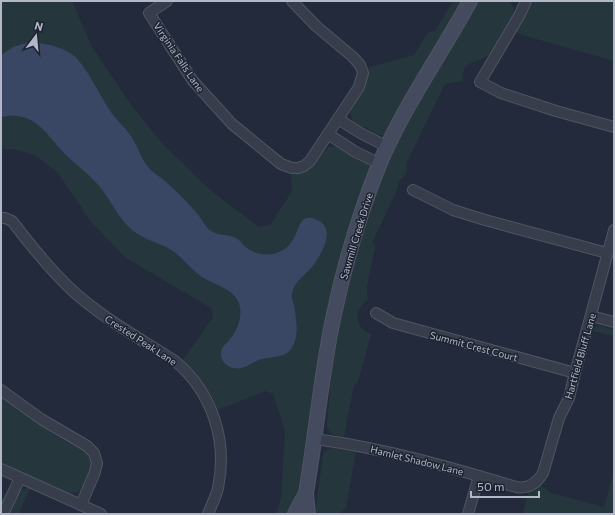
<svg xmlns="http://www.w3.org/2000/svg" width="615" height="515" viewBox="0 0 615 515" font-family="Commissioner,sans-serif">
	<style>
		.green { fill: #25363c }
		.water { fill: #394664 }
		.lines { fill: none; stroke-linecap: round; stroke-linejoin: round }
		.street-casing { stroke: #4f5563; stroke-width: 12 }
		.secondary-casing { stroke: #4f5563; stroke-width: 16 }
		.street { stroke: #373d4b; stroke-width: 10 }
		.secondary { stroke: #454b5e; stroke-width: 14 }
		.labels { text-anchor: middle; stroke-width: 3; stroke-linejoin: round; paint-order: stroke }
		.street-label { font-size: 10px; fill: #b2b8c7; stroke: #1c2230 }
	</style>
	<rect width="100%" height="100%" fill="#232a3b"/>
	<!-- green -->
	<g class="green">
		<path d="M 1,1 L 72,1 L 92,47 L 132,106 L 161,142 L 209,189 L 259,227 L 270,225 L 292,191 L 291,173 C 315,172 314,157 330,146 L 339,147 L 369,165 L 370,173 L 300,481 L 291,514 L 276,514 L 281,499 L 285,431 L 273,394 L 265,391 L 218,410 C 210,390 198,374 183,359 L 213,317 L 211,308 L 126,258 L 91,222 L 58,173 L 35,155 L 14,149 L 1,149 Z"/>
		<path d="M 453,1 L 463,1 L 386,135 C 377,136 373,132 366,128 C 362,126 355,123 353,120 C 345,108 361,94 365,83 C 367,78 367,73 366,68 L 414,55 L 428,32 L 435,31 Z"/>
		<path d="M 477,1 L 509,1 L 514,8 L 514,13 L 490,54 C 479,64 460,59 463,81 L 445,84 L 407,162 L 406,174 C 400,179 398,182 397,190 L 373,241 L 375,248 L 367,287 L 368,300 C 353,310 354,327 371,334 L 358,382 L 354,385 L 344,437 C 336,436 329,436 327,426 L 333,345 L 342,300 L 370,207 L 390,156 L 411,114 Z"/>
		<polygon points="531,1 614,1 614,61 522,35 516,32"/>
		<polygon points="601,326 614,330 614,336 592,331 595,327"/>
		<path d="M 1,396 C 24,414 47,431 72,445 C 78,448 89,451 91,459 C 94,466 84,487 79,492 L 69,494 L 1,463 Z"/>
		<polygon points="333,448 356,452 346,508 340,514 315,514 323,455 325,451"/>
		<polygon points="614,472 614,514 523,514 528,492 541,485 551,493 604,507"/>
		<polygon points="27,488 30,488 19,514 9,514 19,492"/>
	</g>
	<!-- water -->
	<path class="water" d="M 29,42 C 43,43 61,46 73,55 C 85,64 100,95 109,109 C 115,119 125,127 131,136 C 138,146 141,159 148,167 C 152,172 159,176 164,180 C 176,191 189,203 199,216 C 203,221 206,228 211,231 C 219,236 229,234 236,238 C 240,240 243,245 247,248 C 262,259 285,256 294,238 C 299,230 299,216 312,218 C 315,219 319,220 321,222 C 335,233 320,256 312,267 C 306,274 296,281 293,290 C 291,295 292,300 294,305 C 296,319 300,336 291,349 C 283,359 270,356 259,360 C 253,362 247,367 241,368 C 231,371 219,362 221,352 C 222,346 226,344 229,340 C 238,331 243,315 239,303 C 233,288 214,285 202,277 C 190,269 181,255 168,248 C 156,242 143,239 132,230 C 118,218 111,200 99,186 C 89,174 76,165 66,155 C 45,134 36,110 1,117 L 1,55 L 13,47 Z"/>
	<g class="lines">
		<defs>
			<g id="street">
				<polyline points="167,1 149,13 193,81 232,124 281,164 292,168 298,168 304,166 310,161 359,87 363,73 360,65 353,57 316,26 292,1"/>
				<polyline points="526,1 519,16 480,82 501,93 556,111 614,127"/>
				<polyline points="338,119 362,134 388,147"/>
				<polyline points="328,134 354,151 380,164"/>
				<polyline points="413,190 453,210 485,220 607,253"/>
				<path d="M 1,218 L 5,218 L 12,221 C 31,246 51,271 74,292 C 104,319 141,339 175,361 C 212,392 228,440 218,488 C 216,497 211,506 208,514"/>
				<polyline points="376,313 393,323 575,373"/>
				<polyline points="591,316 614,322"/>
				<polyline points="1,390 41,419 87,446 94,453 97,463 95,472 81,505"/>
				<path d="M 315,439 C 383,448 450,467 516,487 C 528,489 537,483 543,473 L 559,418 L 569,398 L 575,373 L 614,230"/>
				<polyline points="1,469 101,514"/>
				<polyline points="3,514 20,478"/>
				<polyline points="468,514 479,476"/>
			</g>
			<g id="secondary">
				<polyline points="295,514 306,493"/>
				<path d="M 308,514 L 306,493 C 316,435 321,376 333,319 C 344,266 359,215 379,165 C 403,107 440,56 470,1"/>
			</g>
		</defs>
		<!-- street casing -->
		<use href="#street" class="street-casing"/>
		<!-- secondary casing -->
		<use href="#secondary" class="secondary-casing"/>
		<!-- street -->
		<use href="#street" class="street"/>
		<!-- secondary -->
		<use href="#secondary" class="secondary"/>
	</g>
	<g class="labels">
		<!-- street labels -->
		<g class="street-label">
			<text transform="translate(179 57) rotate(56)" y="4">Virginia Falls Lane</text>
			<text transform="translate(356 236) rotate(-73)" y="4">Sawmill Creek Drive</text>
			<text transform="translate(141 340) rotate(33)" y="4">Crested Peak Lane</text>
			<text transform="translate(474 346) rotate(15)" y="4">Summit Crest Court</text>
			<text transform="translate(580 356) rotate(-74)" y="4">Hartfield Bluff Lane</text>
			<text transform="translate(417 460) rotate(14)" y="4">Hamlet Shadow Lane</text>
		</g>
	</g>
	<!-- border -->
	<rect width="615" height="515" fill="none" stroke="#b2b8c7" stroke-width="4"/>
	<!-- north arrow -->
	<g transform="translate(36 36) rotate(16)" stroke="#1c2230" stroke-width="3" paint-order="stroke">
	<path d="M0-3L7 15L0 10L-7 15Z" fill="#b2b8c7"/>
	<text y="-6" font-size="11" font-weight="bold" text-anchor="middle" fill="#b2b8c7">N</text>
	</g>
	<!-- scale -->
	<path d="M471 491v6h68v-6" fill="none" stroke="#b2b8c7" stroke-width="2"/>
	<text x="477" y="491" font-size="12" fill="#b2b8c7" stroke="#1c2230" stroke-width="3" paint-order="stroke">50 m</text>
</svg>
